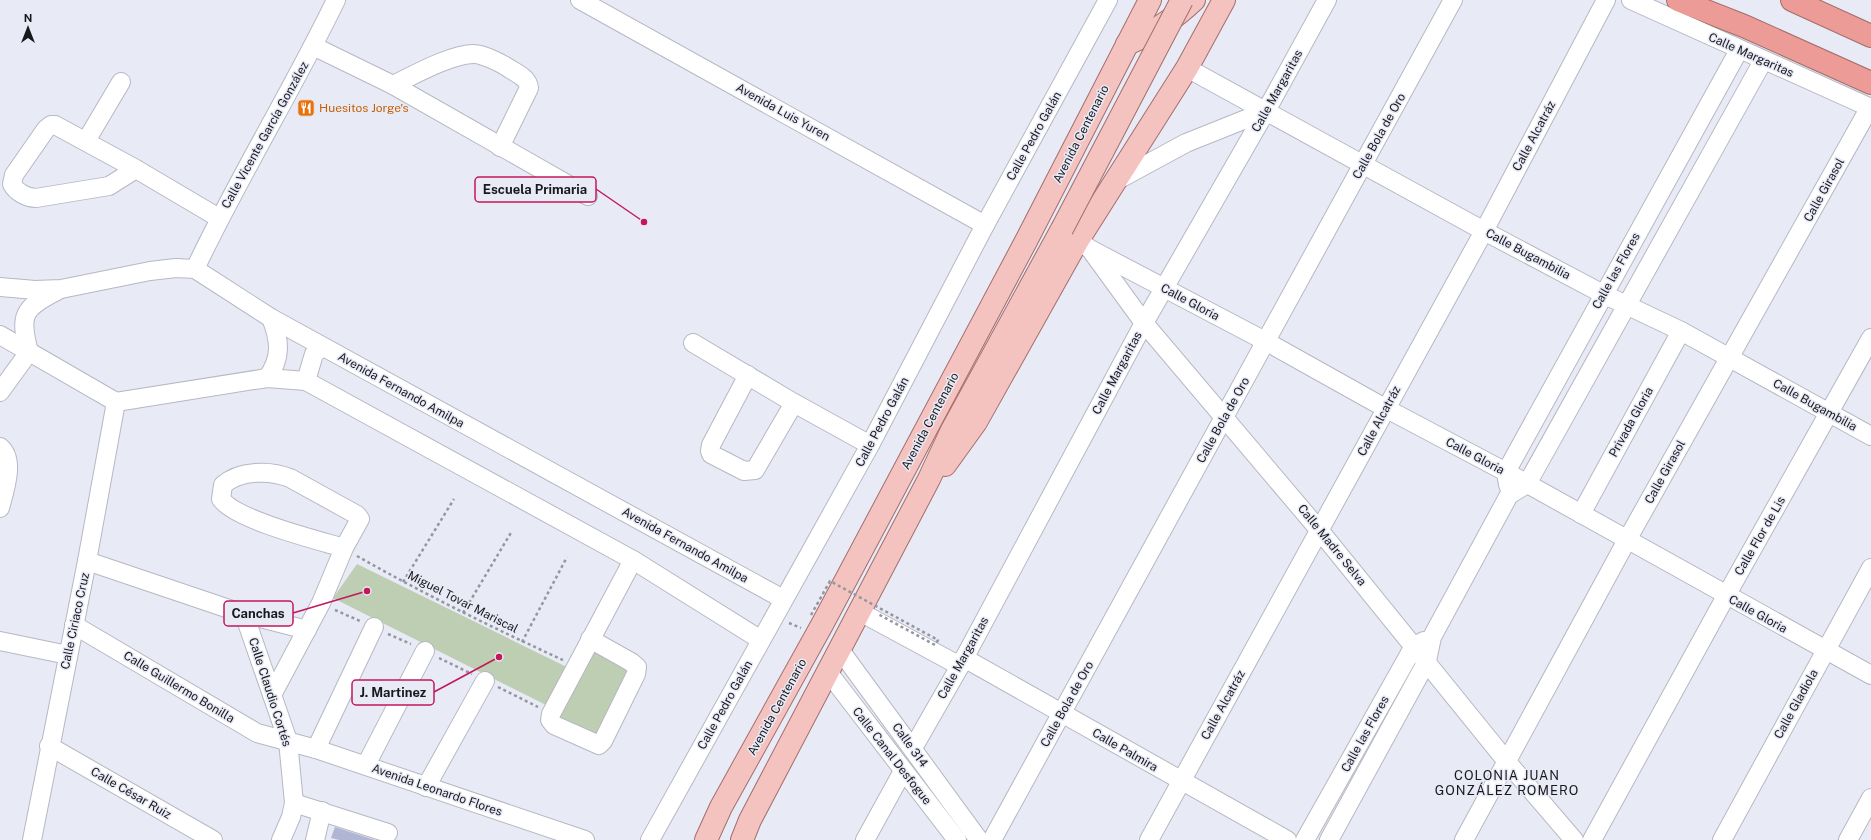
<svg xmlns="http://www.w3.org/2000/svg" width="1871" height="840" viewBox="0 0 1871 840" font-family="'Public Sans',sans-serif">
	<style>
		.green { fill: #beceb2 }
		.building { fill: #b0b5d4 }
		.lines { fill: none; stroke-linecap: round; stroke-linejoin: round }
		.minor-casing { stroke: #b6b8c3; stroke-width: 20 }
		.major-casing { stroke: #a26e6c; stroke-width: 24 }
		.highway-casing { stroke: #a26e6c; stroke-width: 24 }
		.path { stroke: #9597a0; stroke-width: 2.5; stroke-dasharray: 3 3; stroke-linecap: butt }
		.minor { stroke: #fff; stroke-width: 18 }
		.major { stroke: #f4c3c0; stroke-width: 22 }
		.highway { stroke: #ed9b96; stroke-width: 22 }
		.major-bridge-casing { stroke: #a26e6c; stroke-width: 24; stroke-linecap: butt }
		.path-bridge { stroke: #9597a0; stroke-width: 2.5; stroke-dasharray: 3 3; stroke-linecap: butt }
		.major-bridge { stroke: #f4c3c0; stroke-width: 22 }
		.labels { text-anchor: middle; stroke-width: 3; stroke-linejoin: round; paint-order: stroke }
		.street-label { font-size: 12px; fill: #18191d; stroke: #e8eaf6 }
		.food-label { font-size: 12px; fill: #c56008; stroke: #e8eaf6; text-anchor: start }
		.neighbourhood-label { font-size: 13px; letter-spacing: 1px; fill: #18191d; stroke: #e8eaf6 }
		.leader { fill: none; stroke: #c2185b; stroke-width: 1.5 }
		.callout-dot { fill: #c2185b; stroke: #e8eaf6; stroke-width: 1.5 }
		.callout { fill: #e8eaf6; stroke: #c2185b; stroke-width: 1.5 }
		.callout-label { font-size: 13px; text-anchor: middle; font-weight: bold; fill: #18191d }
	</style>
	<rect width="100%" height="100%" fill="#e8eaf6"/>
	<!-- green -->
	<polygon class="green" points="357,564 579,673 595,644 642,671 603,744 555,716 558,711 333,598"/>
	<!-- building -->
	<polygon class="building" points="335,827 375,840 339,840 331,838"/>
	<g class="lines">
		<defs>
			<g id="minor">
				<polyline points="580,0 985,225"/>
				<polyline points="1631,0 1871,108"/>
				<polyline points="313,46 393,85 588,196"/>
				<polyline points="1187,68 1484,231 1603,294 1681,331 1871,436"/>
				<path d="M 393,85 C 414,75 451,54 474,54 C 483,54 503,64 510,69 C 518,74 528,78 529,88 L 500,147"/>
				<polyline points="86,141 121,82"/>
				<path d="M 136,169 L 109,186 L 36,198 C 27,198 16,192 12,184 L 14,175 L 46,129 L 51,125 L 55,125 L 136,169 L 219,218"/>
				<polyline points="1114,182 1186,143 1266,111"/>
				<polyline points="1078,240 1090,249 1267,342 1385,408 1506,472 1871,675"/>
				<polyline points="1093,253 1144,323 1320,531 1508,763 1574,840"/>
				<path d="M 195,269 C 238,178 292,91 336,0"/>
				<polyline points="0,287 35,290 61,289 150,271 176,268 195,269 271,318 783,599"/>
				<polyline points="0,335 116,402 267,378 306,381 633,560 761,640"/>
				<polyline points="693,343 794,403 870,445"/>
				<path d="M 29,352 C 19,315 23,308 57,291"/>
				<polyline points="748,375 711,445 710,451 711,454 744,471 755,470 794,403"/>
				<path d="M 267,378 C 282,358 280,340 271,318"/>
				<polyline points="306,381 314,354 322,347"/>
				<polyline points="0,392 29,352"/>
				<path d="M 0,447 C 16,460 4,492 0,508"/>
				<polyline points="1508,485 1506,472 1739,50"/>
				<polyline points="1581,514 1681,331"/>
				<polyline points="87,561 244,614 307,630"/>
				<polyline points="860,612 960,666"/>
				<polyline points="244,614 288,741 294,803 291,817 281,840"/>
				<polyline points="74,625 257,733 316,749 585,840"/>
				<polyline points="590,639 631,662 637,667 636,674 603,741 599,745 554,725 550,720 551,714 633,560"/>
				<polyline points="0,641 68,655"/>
				<polyline points="840,650 979,840"/>
				<polyline points="964,658 1287,840"/>
				<polyline points="828,672 957,840"/>
				<path d="M 272,695 L 321,603 L 344,548 L 360,519 L 357,515 L 290,478 C 270,470 240,470 223,485 L 221,499 C 236,520 317,540 344,548"/>
				<polyline points="49,746 213,840"/>
				<polyline points="913,748 960,666 1144,323 1266,111 1327,0"/>
				<polyline points="316,749 374,627"/>
				<polyline points="366,765 425,651"/>
				<polyline points="426,787 485,681"/>
				<polyline points="294,803 388,833"/>
				<polyline points="32,840 87,561 116,402"/>
				<polyline points="315,840 322,811"/>
				<polyline points="650,840 870,445 985,225 1108,0"/>
				<polyline points="865,840 903,771"/>
				<polyline points="992,840 1453,0"/>
				<polyline points="1149,840 1484,231 1606,0"/>
				<polyline points="1305,840 1414,646 1424,641"/>
				<polyline points="1329,840 1427,661 1432,637 1509,495 1527,484 1763,61"/>
				<polyline points="1464,840 1627,540 1870,107"/>
				<polyline points="1592,840 1726,596 1871,338"/>
				<polyline points="1722,840 1871,568"/>
				<polyline points="1848,840 1871,798"/>
			</g>
			<g id="major">
				<path d="M 1127,44 C 1153,33 1174,19 1194,0"/>
				<polyline points="945,465 976,422 1078,240 1187,68 1224,0"/>
				<polyline points="706,840 721,807 823,623 1025,243 1150,0"/>
				<polyline points="742,840 750,820 929,479 952,430 1062,229"/>
			</g>
			<g id="highway">
				<polyline points="1678,0 1744,26 1871,83"/>
				<polyline points="1792,0 1871,36"/>
			</g>
		</defs>
		<!-- minor casing -->
		<use href="#minor" class="minor-casing"/>
		<!-- major casing -->
		<use href="#major" class="major-casing"/>
		<!-- highway casing -->
		<use href="#highway" class="highway-casing"/>
		<!-- path -->
		<g class="path">
			<path d="M 357,556 C 424,594 493,628 563,660"/>
			<polyline points="403,582 454,499"/>
			<polyline points="335,610 360,621"/>
			<polyline points="463,613 512,531"/>
			<polyline points="789,623 801,628"/>
			<polyline points="388,634 411,644"/>
			<polyline points="522,642 567,557"/>
			<polyline points="439,658 472,674"/>
			<polyline points="498,687 538,707"/>
		</g>
		<!-- minor -->
		<use href="#minor" class="minor"/>
		<!-- major -->
		<use href="#major" class="major"/>
		<!-- highway -->
		<use href="#highway" class="highway"/>
		<defs>
			<polyline id="major-bridge" points="1062,229 1182,0"/>
		</defs>
		<!-- major-bridge casing -->
		<use href="#major-bridge" class="major-bridge-casing"/>
		<!-- path-bridge -->
		<polyline class="path-bridge" points="811,615 830,581 938,640 935,645 878,614"/>
		<!-- major-bridge -->
		<use href="#major-bridge" class="major-bridge"/>
	</g>
	<!-- icons -->
	<defs>
		<symbol id="restaurant-square" viewBox="-11 -11 22 22"><rect x="-9" y="-9" width="18" height="18" rx="4" fill="#e8710a" stroke="#e8eaf6"/><path d="M-5-6h1v4h1v-4h1v4h1v-4h1v5L-1.5 .5V6h-2V.5L-5-1ZM5-6V6H3V1.5H1.5Q1.5-4 5-6Z" fill="#fff"/></symbol>
	</defs>
	<g fill-rule="evenodd">
		<use href="#restaurant-square" x="296" y="98" width="20" height="20"/>
	</g>
	<g class="labels">
		<!-- street labels -->
		<g class="street-label">
			<text transform="translate(1751 55) rotate(24)" y="4">Calle Margaritas</text>
			<text transform="translate(1277 91) rotate(-61)" y="4">Calle Margaritas</text>
			<text transform="translate(783 112) rotate(29)" y="4">Avenida Luis Yuren</text>
			<text transform="translate(1081 134) rotate(-63)" y="4">Avenida Centenario</text>
			<text transform="translate(265 135) rotate(-61)" y="4">Calle Vicente García González</text>
			<text transform="translate(1034 136) rotate(-61)" y="4">Calle Pedro Galán</text>
			<text transform="translate(1379 136) rotate(-61)" y="4">Calle Bola de Oro</text>
			<text transform="translate(1534 136) rotate(-62)" y="4">Calle Alcatráz</text>
			<text transform="translate(1824 190) rotate(-61)" y="4">Calle Girasol</text>
			<text transform="translate(1528 254) rotate(28)" y="4">Calle Bugambilia</text>
			<text transform="translate(1616 271) rotate(-61)" y="4">Calle las Flores</text>
			<text transform="translate(1190 302) rotate(28)" y="4">Calle Gloria</text>
			<text transform="translate(1117 373) rotate(-62)" y="4">Calle Margaritas</text>
			<text transform="translate(401 390) rotate(29)" y="4">Avenida Fernando Amilpa</text>
			<text transform="translate(1815 405) rotate(29)" y="4">Calle Bugambilia</text>
			<text transform="translate(1223 420) rotate(-61)" y="4">Calle Bola de Oro</text>
			<text transform="translate(930 421) rotate(-62)" y="4">Avenida Centenario</text>
			<text transform="translate(1379 421) rotate(-62)" y="4">Calle Alcatráz</text>
			<text transform="translate(882 422) rotate(-62)" y="4">Calle Pedro Galán</text>
			<text transform="translate(1631 422) rotate(-61)" y="4">Privada Gloria</text>
			<text transform="translate(1475 456) rotate(28)" y="4">Calle Gloria</text>
			<text transform="translate(1665 472) rotate(-61)" y="4">Calle Girasol</text>
			<text transform="translate(1760 536) rotate(-60)" y="4">Calle Flor de Lis</text>
			<text transform="translate(685 545) rotate(29)" y="4">Avenida Fernando Amilpa</text>
			<text transform="translate(1332 545) rotate(51)" y="4">Calle Madre Selva</text>
			<text transform="translate(463 602) rotate(27)" y="4">Miguel Tovar Mariscal</text>
			<text transform="translate(1758 614) rotate(29)" y="4">Calle Gloria</text>
			<text transform="translate(75 621) rotate(-78)" y="4">Calle Ciriaco Cruz</text>
			<text transform="translate(963 658) rotate(-61)" y="4">Calle Margaritas</text>
			<text transform="translate(179 687) rotate(31)" y="4">Calle Guillermo Bonilla</text>
			<text transform="translate(270 692) rotate(72)" y="4">Calle Claudio Cortés</text>
			<text transform="translate(1067 704) rotate(-61)" y="4">Calle Bola de Oro</text>
			<text transform="translate(1796 704) rotate(-61)" y="4">Calle Gladiola</text>
			<text transform="translate(725 705) rotate(-61)" y="4">Calle Pedro Galán</text>
			<text transform="translate(1223 705) rotate(-61)" y="4">Calle Alcatráz</text>
			<text transform="translate(777 707) rotate(-61)" y="4">Avenida Centenario</text>
			<text transform="translate(1365 734) rotate(-61)" y="4">Calle las Flores</text>
			<text transform="translate(910 745) rotate(54)" y="4">Calle 314</text>
			<text transform="translate(1125 750) rotate(30)" y="4">Calle Palmira</text>
			<text transform="translate(892 756) rotate(52)" y="4">Calle Canal Desfogue</text>
			<text transform="translate(437 790) rotate(19)" y="4">Avenida Leonardo Flores</text>
			<text transform="translate(131 793) rotate(30)" y="4">Calle César Ruiz</text>
		</g>
		<!-- food labels -->
		<g class="food-label">
			<text x="319" y="112">Huesitos Jorge's</text>
		</g>
		<!-- neighbourhood labels -->
		<g class="neighbourhood-label">
			<text x="1507" y="780">COLONIA JUAN<tspan x="1507" dy="15">GONZÁLEZ ROMERO</tspan></text>
		</g>
	</g>
	<!-- callouts -->
	<path class="leader" d="M644 222L596 189M367 591L293 613M499 657L434 692"/>
	<g class="callout-dot">
		<circle cx="644" cy="222" r="4"/>
		<circle cx="367" cy="591" r="4"/>
		<circle cx="499" cy="657" r="4"/>
	</g>
	<g class="callout">
		<rect x="475" y="177" width="121" height="25" rx="4"/>
		<rect x="224" y="601" width="69" height="25" rx="4"/>
		<rect x="352" y="680" width="82" height="25" rx="4"/>
	</g>
	<g class="callout-label">
		<text x="535" y="194">Escuela Primaria</text>
		<text x="258" y="618">Canchas</text>
		<text x="393" y="697">J. Martinez</text>
	</g>
	<!-- north arrow -->
	<g transform="translate(28 28)" stroke="#e8eaf6" stroke-width="3" paint-order="stroke">
	<path d="M0-3L7 15L0 10L-7 15Z" fill="#18191d"/>
	<text y="-6" font-size="11" font-weight="bold" text-anchor="middle" fill="#18191d">N</text>
	</g>
</svg>
